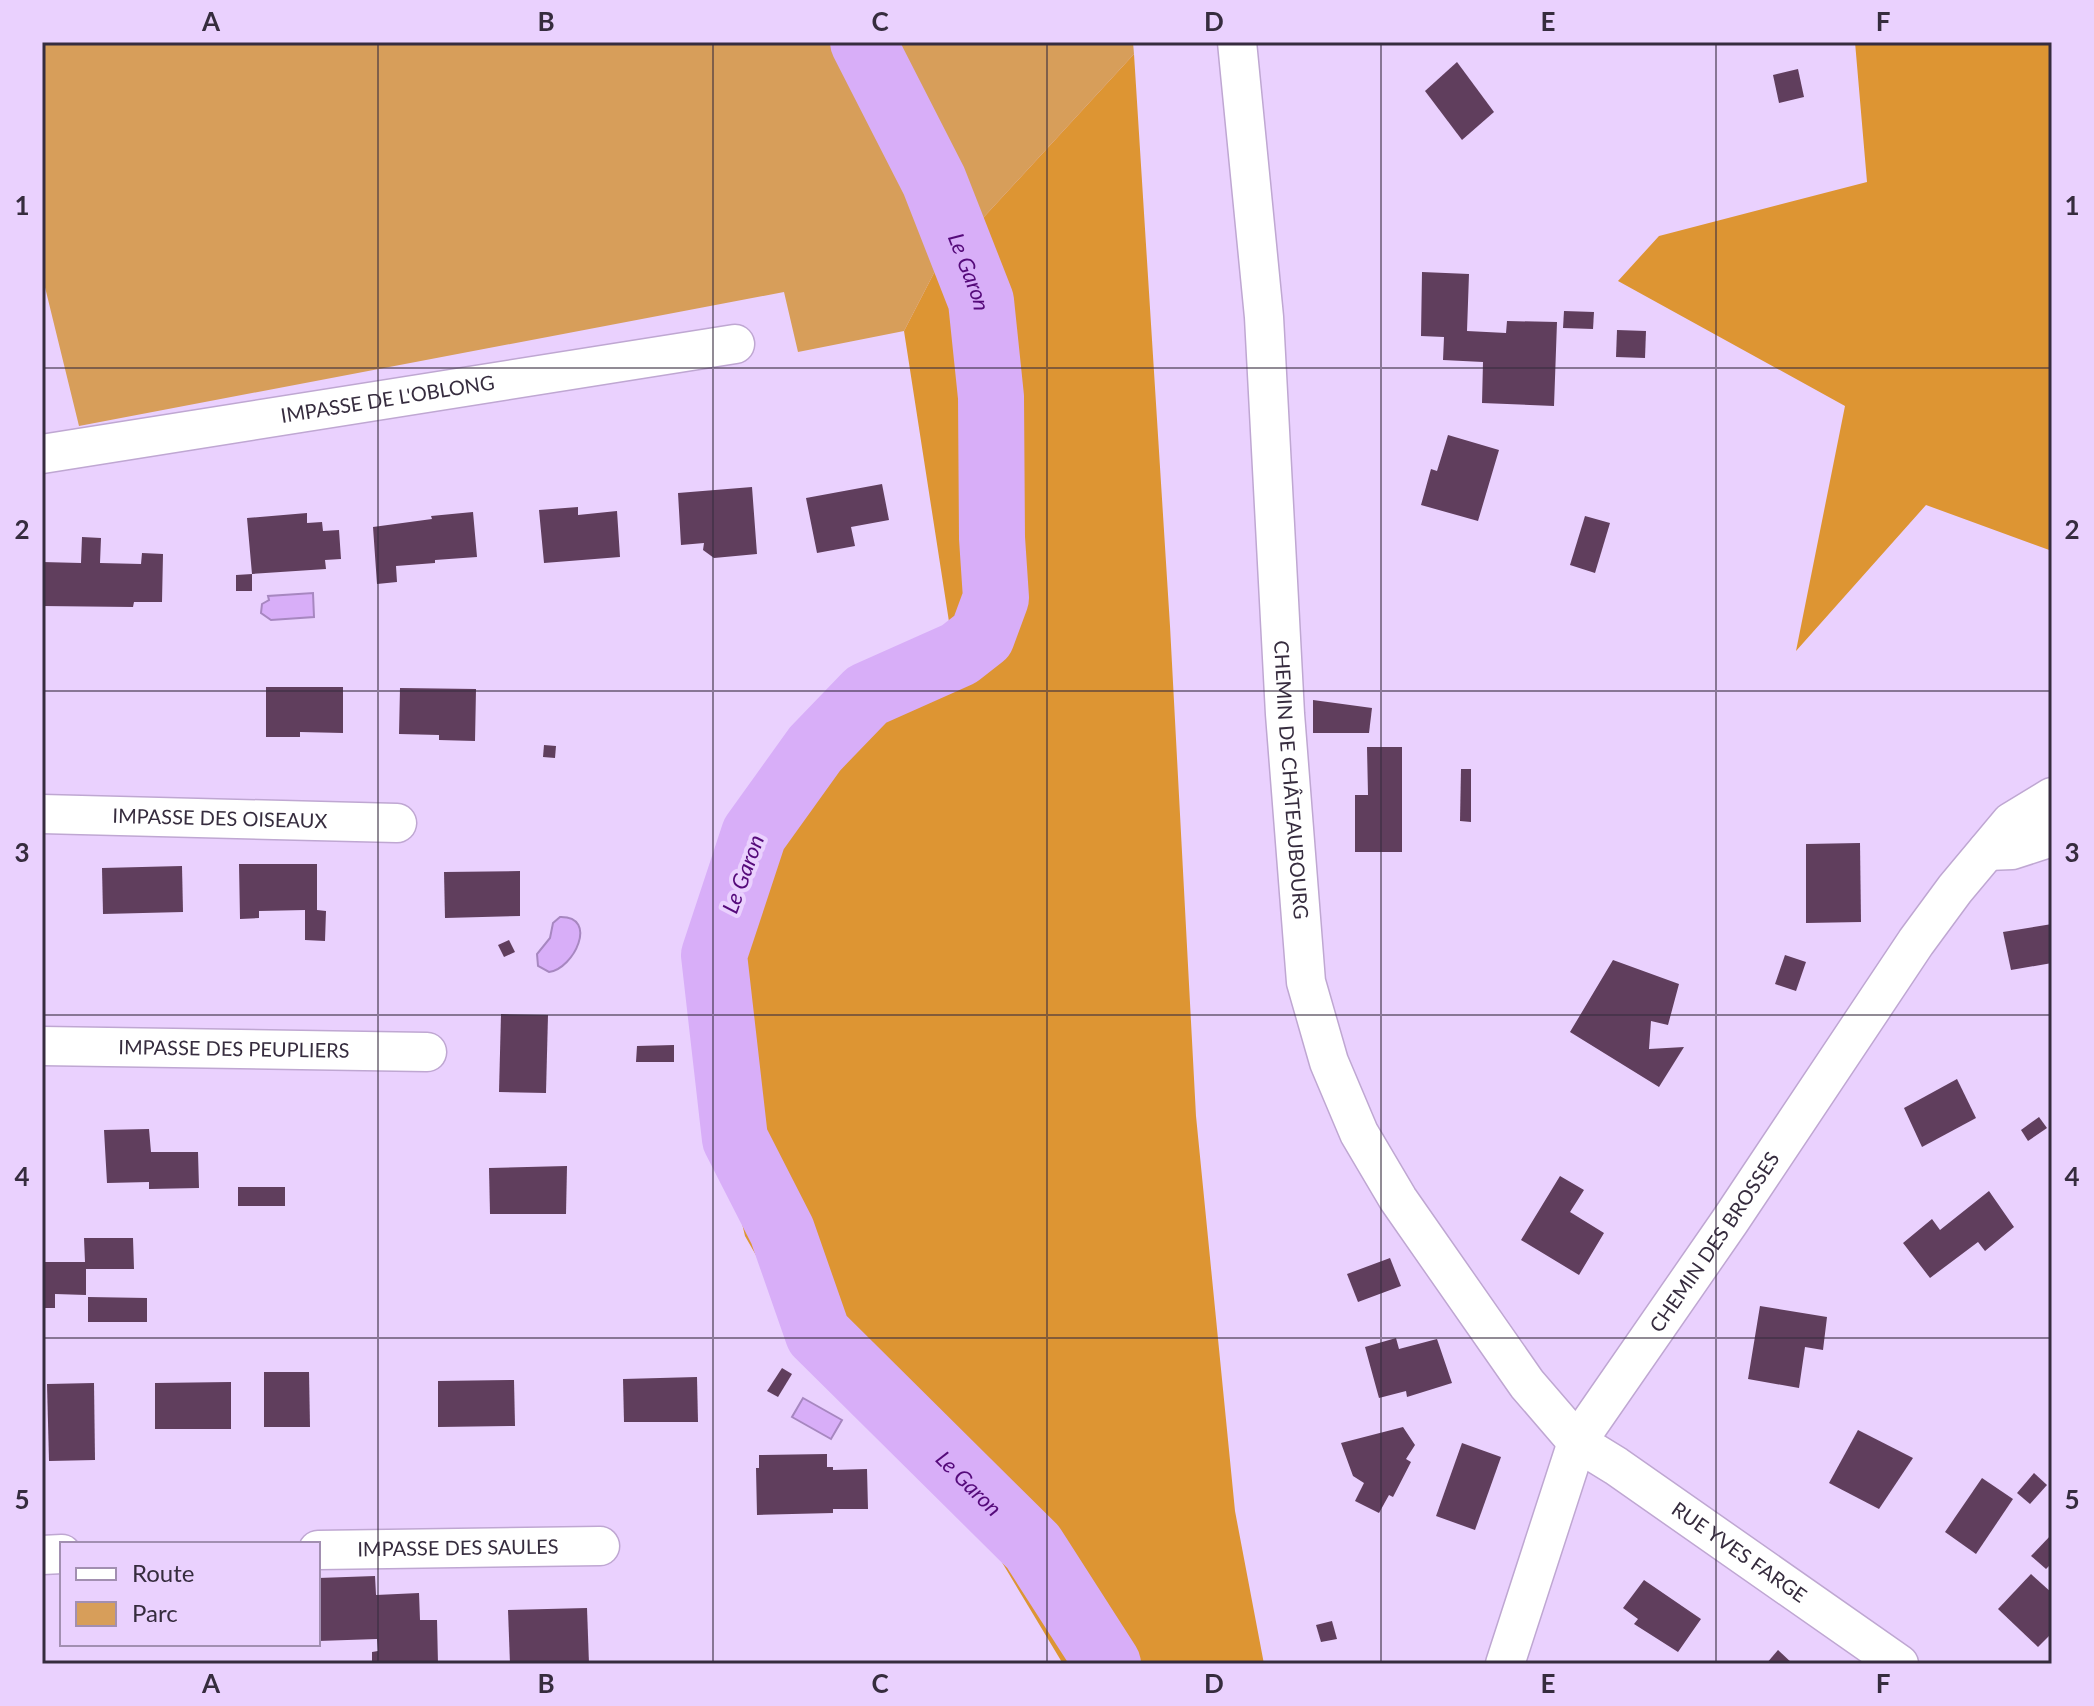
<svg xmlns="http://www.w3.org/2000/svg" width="2094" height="1706" viewBox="0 0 2094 1706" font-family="Lato,sans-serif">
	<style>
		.green { fill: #d79e5a }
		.forest { fill: #dd9533 }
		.water { fill: #d8aef8; stroke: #a787c0; stroke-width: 2 }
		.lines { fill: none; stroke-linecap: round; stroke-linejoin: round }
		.river { stroke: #d8aef8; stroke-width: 66 }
		.building { fill: #603e5d }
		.street-casing { stroke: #bfa7d2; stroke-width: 41 }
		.street { stroke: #fff; stroke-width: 38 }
		.grid { fill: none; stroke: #362c3e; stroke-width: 2; stroke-opacity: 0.55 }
		.labels { text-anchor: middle; stroke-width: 8; stroke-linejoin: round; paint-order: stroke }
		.street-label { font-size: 20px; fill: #362c3e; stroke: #ead1fe }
		.water-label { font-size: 22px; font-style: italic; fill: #550a7a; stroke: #ead1fe }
		.neatline { fill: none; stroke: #362c3e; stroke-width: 3 }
		.grid-label { font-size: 26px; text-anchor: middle; font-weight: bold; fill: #362c3e }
	</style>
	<rect width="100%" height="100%" fill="#ead1fe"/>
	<!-- green -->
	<polygon class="green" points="42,42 1133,42 1134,54 936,269 904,331 798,352 784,292 79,426 42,275"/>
	<!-- forest -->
	<g class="forest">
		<polygon points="1855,42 2052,42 2052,551 1926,505 1796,651 1845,406 1618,281 1659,236 1867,182"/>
		<polygon points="1134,54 1170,626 1196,1116 1235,1511 1264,1664 1063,1664 967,1504 809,1348 745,1236 713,1101 698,946 752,808 837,696 952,641 904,331 936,269"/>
	</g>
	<!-- water -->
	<g class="water">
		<polygon points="313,593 314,617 271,620 261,613 262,604 269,600 268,596"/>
		<path d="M 560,917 C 599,916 574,969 549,972 L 538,966 L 537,954 L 550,938 L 553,923 Z"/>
		<polygon points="803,1398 842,1420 831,1439 792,1417"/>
	</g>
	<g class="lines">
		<!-- river -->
		<path class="river" id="s1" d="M 863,42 L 934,181 L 981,301 L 991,397 L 992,538 L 996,598 L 982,636 L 959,654 L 867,695 L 815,749 L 754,834 L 714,955 L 735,1139 L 782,1231 L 818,1334 L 1033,1547 L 1108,1664"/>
	</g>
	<!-- building -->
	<g class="building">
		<polygon points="1457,62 1494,112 1462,140 1425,91"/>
		<polygon points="1798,69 1804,97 1779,103 1773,75"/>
		<polygon points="1422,272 1469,274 1467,331 1506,333 1507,321 1557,322 1554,406 1482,403 1483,362 1443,360 1444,337 1421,336"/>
		<polygon points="1564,311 1594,312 1593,329 1563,328"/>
		<polygon points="1617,330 1646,331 1645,358 1616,357"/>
		<polygon points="1448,435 1499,450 1478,521 1421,505 1431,469 1437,471"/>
		<polygon points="882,484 889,520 851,527 855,546 817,553 806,498"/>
		<polygon points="752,487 757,554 714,558 703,550 704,543 681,545 678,493"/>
		<polygon points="578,507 578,515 617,511 620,557 544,563 539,510"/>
		<polygon points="473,512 477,557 435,560 435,563 396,566 397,582 377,584 373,527 432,519 431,516"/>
		<polygon points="307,513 307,523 322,522 323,531 339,530 341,559 325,560 326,569 252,574 247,518"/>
		<polygon points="1585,516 1610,523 1595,573 1570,565"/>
		<polygon points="82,537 101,538 100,563 141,564 142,553 163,554 162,602 134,602 133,607 42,606 42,562 81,563"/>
		<polygon points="252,574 252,591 236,591 236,575"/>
		<polygon points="266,687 343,687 343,733 300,732 300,737 266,737"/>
		<polygon points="400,688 476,689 475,741 439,740 439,735 399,734"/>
		<polygon points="1313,700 1372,708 1369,733 1313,733"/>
		<polygon points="544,745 556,746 555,758 543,757"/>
		<polygon points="1367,747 1402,747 1402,852 1355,852 1355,795 1368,795"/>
		<polygon points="1461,769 1471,769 1471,822 1460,821"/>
		<polygon points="1860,843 1861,922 1806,923 1806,844"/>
		<polygon points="239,864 317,864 317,910 326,911 325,941 305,940 305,910 259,911 259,918 240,919"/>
		<polygon points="182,866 183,912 103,914 102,868"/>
		<polygon points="520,871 520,916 445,918 444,872"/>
		<polygon points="2052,924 2052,963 2011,970 2003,932"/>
		<polygon points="509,940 515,952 504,957 498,945"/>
		<polygon points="1785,955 1806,962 1796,991 1775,984"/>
		<polygon points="1613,960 1679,984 1668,1025 1651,1021 1649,1049 1684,1047 1659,1087 1570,1032"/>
		<polygon points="501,1014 548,1015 546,1093 499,1092"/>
		<polygon points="674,1045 674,1062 636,1062 637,1046"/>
		<polygon points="1957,1079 1976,1118 1922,1147 1904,1108"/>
		<polygon points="2039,1117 2047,1128 2028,1141 2021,1130"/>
		<polygon points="149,1129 151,1152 198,1152 199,1188 149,1189 149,1182 107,1183 104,1130"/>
		<polygon points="567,1166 566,1214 490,1214 489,1168"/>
		<polygon points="1560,1176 1584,1190 1570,1212 1604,1233 1579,1275 1521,1240"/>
		<rect x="238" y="1187" width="47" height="19"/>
		<polygon points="1989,1191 2014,1227 1985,1251 1978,1242 1930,1278 1903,1243 1932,1219 1940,1230"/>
		<polygon points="84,1238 133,1238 134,1269 86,1269 86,1295 55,1294 55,1308 42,1308 42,1262 85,1262"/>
		<polygon points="1390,1258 1401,1286 1358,1302 1347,1274"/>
		<polygon points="88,1297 147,1298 147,1322 88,1322"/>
		<polygon points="1760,1306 1827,1317 1823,1350 1805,1347 1799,1388 1748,1379"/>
		<polygon points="1396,1338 1399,1349 1437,1339 1452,1383 1407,1397 1406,1391 1379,1398 1365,1347"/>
		<polygon points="782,1368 792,1374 778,1397 767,1391"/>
		<polygon points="264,1372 309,1372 310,1427 264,1427"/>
		<polygon points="697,1377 698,1422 624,1422 623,1379"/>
		<polygon points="514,1380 515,1426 438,1427 438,1381"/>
		<polygon points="231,1382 231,1429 155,1429 155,1383"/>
		<polygon points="94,1383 95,1460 49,1461 47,1384"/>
		<polygon points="1403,1427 1415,1445 1406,1459 1411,1462 1393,1497 1389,1495 1379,1513 1355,1501 1364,1483 1353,1476 1341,1443"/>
		<polygon points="1858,1430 1913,1458 1879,1509 1829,1483"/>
		<polygon points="1462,1443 1501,1457 1475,1530 1436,1516"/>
		<polygon points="827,1454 827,1467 833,1467 833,1470 867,1469 868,1509 833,1509 833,1513 757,1515 756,1468 759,1468 759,1455"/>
		<polygon points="2034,1473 2047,1485 2030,1504 2017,1493"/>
		<polygon points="1982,1478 2013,1499 1976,1554 1945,1532"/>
		<polygon points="2052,1534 2052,1563 2046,1569 2031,1556"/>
		<polygon points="2031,1574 2052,1593 2052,1633 2038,1647 1998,1609"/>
		<polygon points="375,1576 376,1595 419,1593 420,1620 437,1620 438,1664 372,1664 372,1652 378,1651 377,1639 318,1641 318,1578"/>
		<polygon points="1644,1580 1701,1619 1678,1652 1634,1624 1638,1619 1623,1608"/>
		<polygon points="587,1608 589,1664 510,1664 508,1610"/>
		<polygon points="1332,1621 1337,1639 1321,1642 1316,1625"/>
		<polygon points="1778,1650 1793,1664 1766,1664"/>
	</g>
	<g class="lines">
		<defs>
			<g id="street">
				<path id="s2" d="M 1237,42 L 1264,317 L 1285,714 L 1306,982 L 1329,1062 L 1359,1133 L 1398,1199 L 1527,1384 L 1577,1442 L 1616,1466 L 1899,1664"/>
				<path id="s3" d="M 42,454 L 735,344"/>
				<path id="s4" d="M 42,814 L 397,823"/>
				<polyline points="1987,851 2012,850 2052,837"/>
				<path id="s5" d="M 42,1046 L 427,1052"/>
				<path id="s6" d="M 318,1550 L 600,1546"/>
				<polyline points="42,1555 62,1554"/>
				<path id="s7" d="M 1505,1664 L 1577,1442 L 1730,1221 L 1916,942 L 1955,889 L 2011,822 L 2052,797"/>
			</g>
		</defs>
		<!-- street casing -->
		<use href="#street" class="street-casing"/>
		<!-- street -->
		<use href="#street" class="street"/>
	</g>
	<!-- grid -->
	<path class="grid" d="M 378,42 L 378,1664M 713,42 L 713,1664M 1047,42 L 1047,1664M 1381,42 L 1381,1664M 1716,42 L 1716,1664M 42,368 L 2052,368M 42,691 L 2052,691M 42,1015 L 2052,1015M 42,1338 L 2052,1338"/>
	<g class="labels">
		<!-- street labels -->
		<g class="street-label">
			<text dy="7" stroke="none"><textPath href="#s3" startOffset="350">IMPASSE DE L'OBLONG</textPath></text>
			<text dy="7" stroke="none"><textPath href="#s2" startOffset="740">CHEMIN DE CHÂTEAUBOURG</textPath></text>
			<text dy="7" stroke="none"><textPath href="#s4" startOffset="178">IMPASSE DES OISEAUX</textPath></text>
			<text dy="7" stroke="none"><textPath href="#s5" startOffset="192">IMPASSE DES PEUPLIERS</textPath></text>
			<text dy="7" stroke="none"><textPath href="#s7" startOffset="476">CHEMIN DES BROSSES</textPath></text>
			<text dy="7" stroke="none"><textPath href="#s6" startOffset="140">IMPASSE DES SAULES</textPath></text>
			<text dy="7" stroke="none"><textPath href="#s2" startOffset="1678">RUE YVES FARGE</textPath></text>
		</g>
		<!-- water labels -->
		<g class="water-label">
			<text dy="8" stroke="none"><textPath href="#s1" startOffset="254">Le Garon</textPath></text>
			<text transform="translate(743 874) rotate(-70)" y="8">Le Garon</text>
			<text dy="8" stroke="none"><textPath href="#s1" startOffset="1670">Le Garon</textPath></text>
		</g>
	</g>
	<!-- border -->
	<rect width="2094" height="1706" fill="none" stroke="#ead1fe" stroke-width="88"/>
	<!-- legend -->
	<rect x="60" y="1542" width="260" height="104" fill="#ead1fe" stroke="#a28fb1" stroke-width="2"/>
	<rect x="76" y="1568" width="40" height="12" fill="#ffffff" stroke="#a28fb1" stroke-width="2"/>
	<text x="132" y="1582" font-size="24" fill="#362c3e">Route</text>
	<rect x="76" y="1602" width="40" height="24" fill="#d79e5a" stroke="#a28fb1" stroke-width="2"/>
	<text x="132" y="1622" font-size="24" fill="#362c3e">Parc</text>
	<rect x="44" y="44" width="2006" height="1618" class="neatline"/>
	<g class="grid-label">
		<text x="211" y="31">A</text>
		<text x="546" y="31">B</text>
		<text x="880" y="31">C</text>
		<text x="1214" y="31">D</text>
		<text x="1548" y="31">E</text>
		<text x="1883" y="31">F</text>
		<text x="22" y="215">1</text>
		<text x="2072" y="215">1</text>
		<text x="22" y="539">2</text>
		<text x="2072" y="539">2</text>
		<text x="22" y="862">3</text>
		<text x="2072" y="862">3</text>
		<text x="22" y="1186">4</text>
		<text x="2072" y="1186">4</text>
		<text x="22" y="1509">5</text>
		<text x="2072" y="1509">5</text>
		<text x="211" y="1693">A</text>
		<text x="546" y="1693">B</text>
		<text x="880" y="1693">C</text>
		<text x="1214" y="1693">D</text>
		<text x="1548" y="1693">E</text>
		<text x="1883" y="1693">F</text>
	</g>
</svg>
